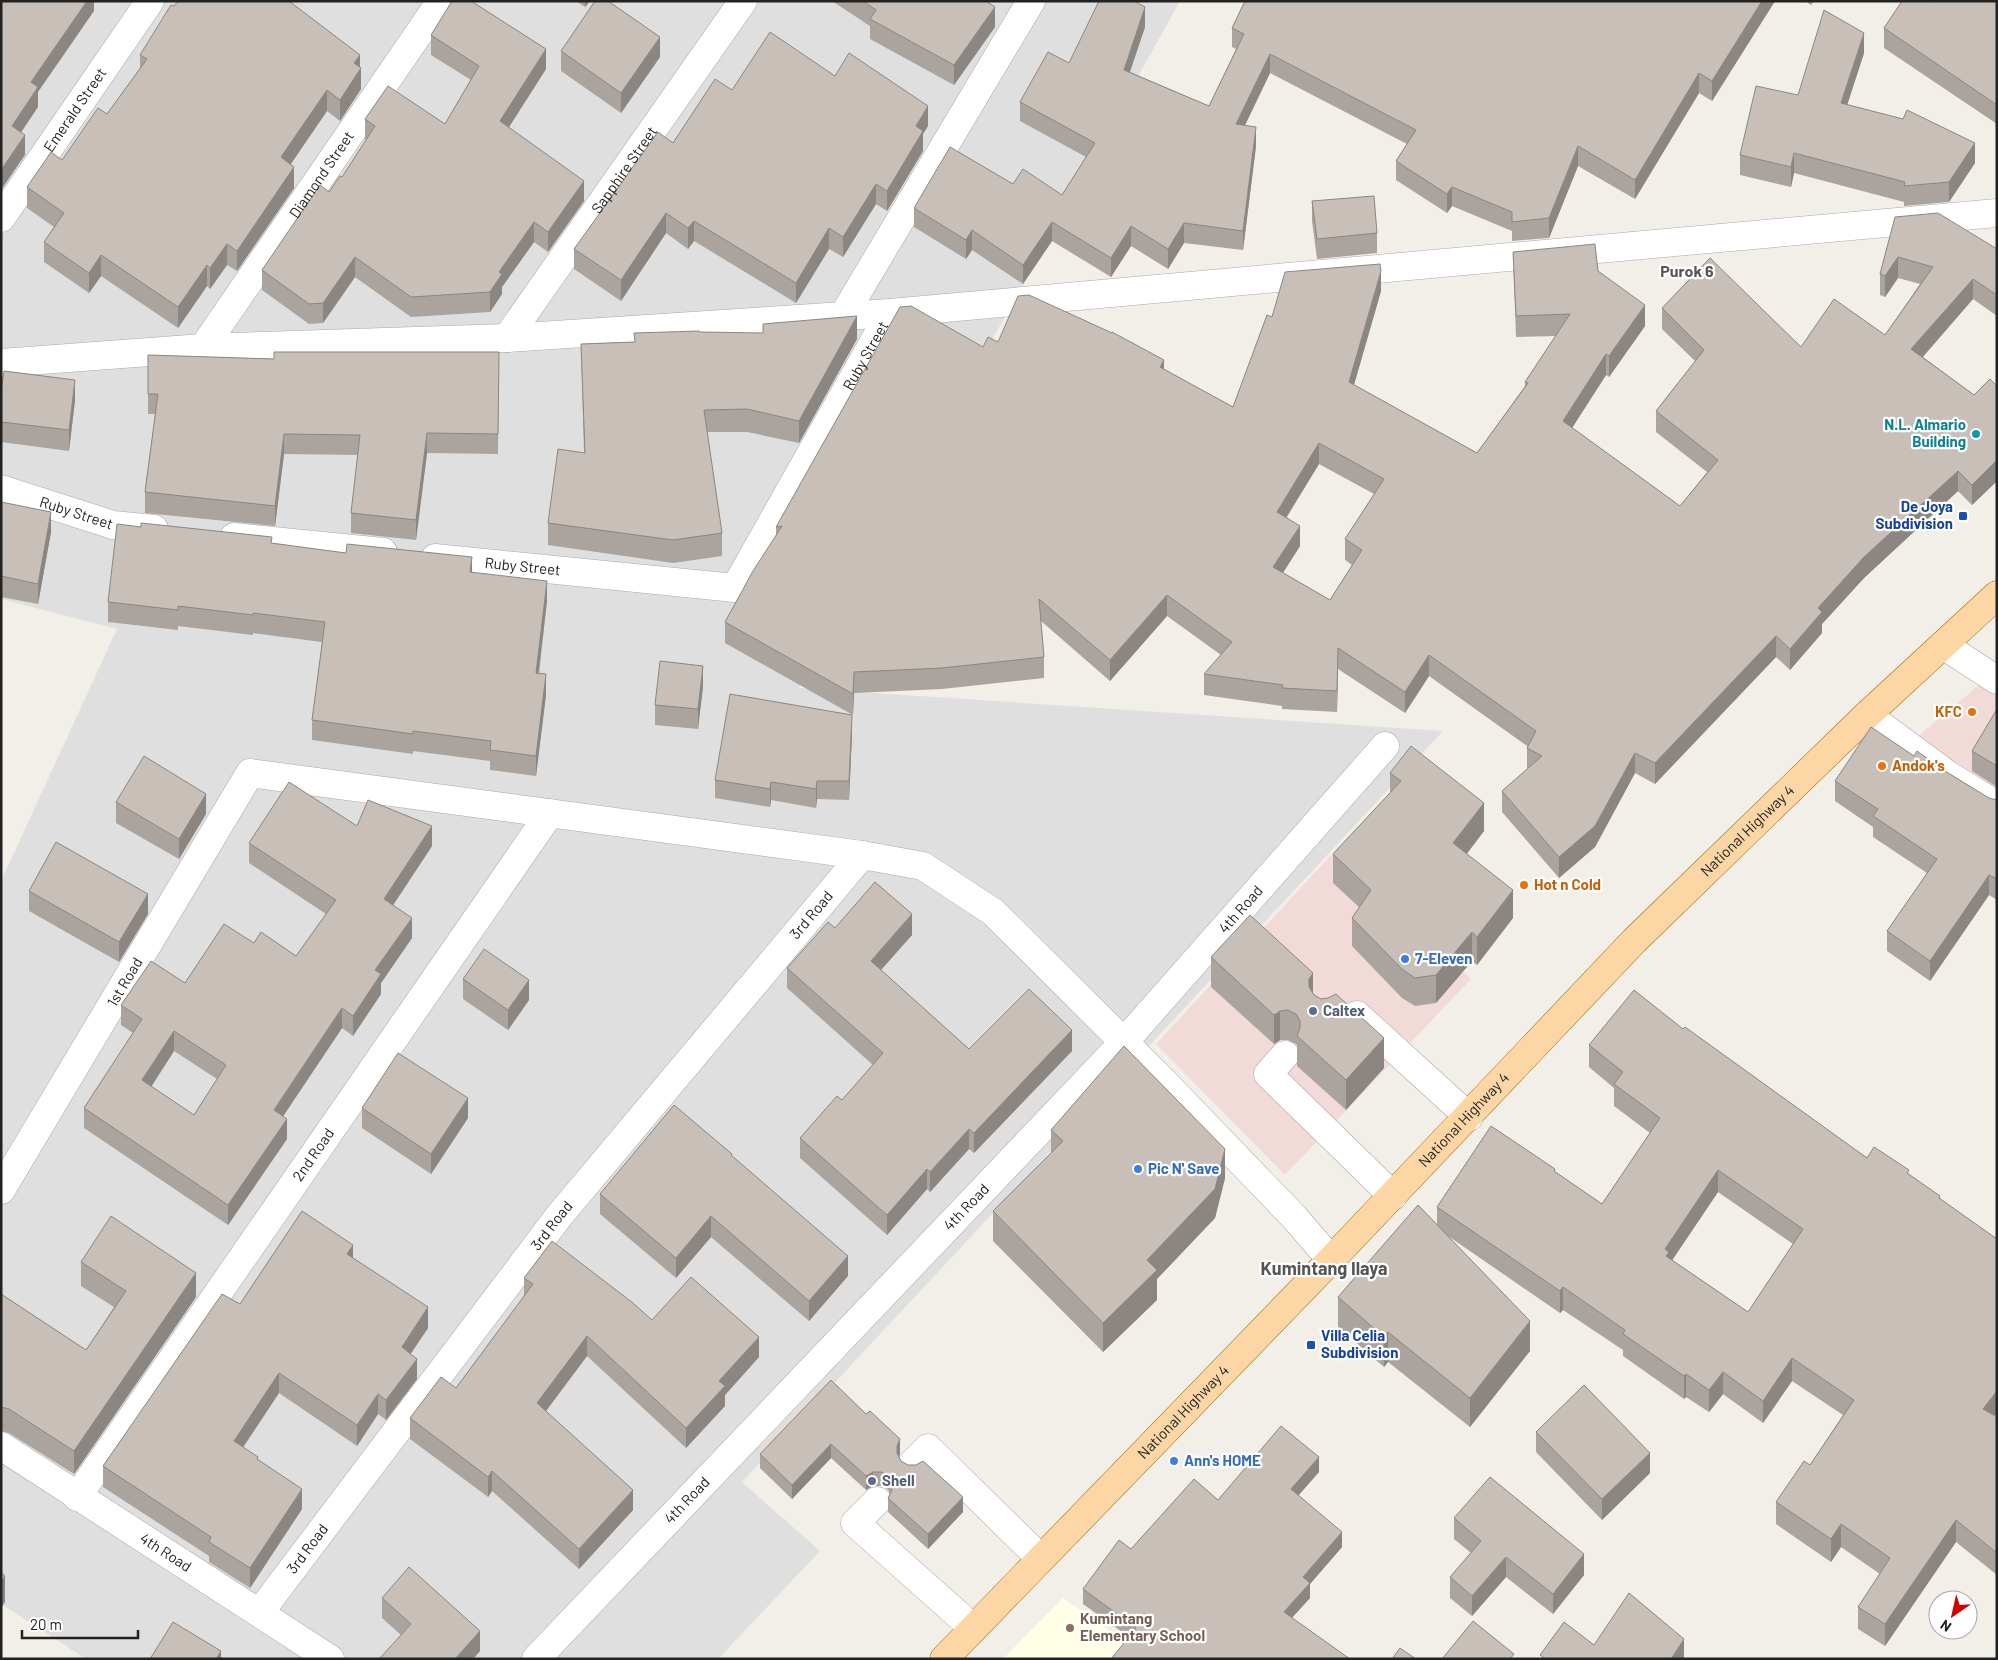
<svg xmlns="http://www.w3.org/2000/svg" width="1998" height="1660" viewBox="0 0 1998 1660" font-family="Barlow,sans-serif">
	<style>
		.residential { fill: #e0dfdf }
		.commercial { fill: #f2dad9 }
		.education { fill: #ffffe5 }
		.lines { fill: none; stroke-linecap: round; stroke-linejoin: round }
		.minor-casing { stroke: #a9a9a9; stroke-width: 29 }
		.major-casing { stroke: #a06b00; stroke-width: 29 }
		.minor { stroke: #fff; stroke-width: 28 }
		.major { stroke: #fcd6a4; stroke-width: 28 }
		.wall { fill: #aba49e; fill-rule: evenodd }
		.shaded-wall { fill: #8b8681 }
		.building { fill: #c7bfb8; stroke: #8b8681; fill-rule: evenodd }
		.culture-dot { fill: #0f9aa8; stroke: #fff; stroke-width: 2 }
		.transit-dot { fill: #1a4fb4; stroke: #fff; stroke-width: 2 }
		.food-dot { fill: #e8710a; stroke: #fff; stroke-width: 2 }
		.shop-dot { fill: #3f7fe0; stroke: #fff; stroke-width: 2 }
		.service-dot { fill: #5c6f8a; stroke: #fff; stroke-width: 2 }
		.education-dot { fill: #8d6e63; stroke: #fff; stroke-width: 2 }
		.labels { text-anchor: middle; stroke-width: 4.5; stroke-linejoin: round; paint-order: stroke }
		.street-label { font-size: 15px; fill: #222; stroke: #fff }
		.culture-label { font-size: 15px; font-weight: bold; fill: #0d838f; stroke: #fff; text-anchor: end }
		.transit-label { font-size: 15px; font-weight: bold; fill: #164399; stroke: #fff; text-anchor: end }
		.food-label { font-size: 15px; font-weight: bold; fill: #c56008; stroke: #fff; text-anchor: start }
		.shop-label { font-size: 15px; font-weight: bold; fill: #366cbe; stroke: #fff; text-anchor: start }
		.service-label { font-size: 15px; font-weight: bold; fill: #4e5e75; stroke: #fff; text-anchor: start }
		.education-label { font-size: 15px; font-weight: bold; fill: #785e54; stroke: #fff; text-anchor: start }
		.neighbourhood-label { font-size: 16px; font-weight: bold; fill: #555; stroke: #fff }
		.quarter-label { font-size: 18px; font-weight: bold; fill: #555; stroke: #fff }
	</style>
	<rect width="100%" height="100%" fill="#f2efe9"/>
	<!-- residential -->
	<polygon class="residential" points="1,1 1180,1 799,688 1443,731 742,1482 820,1551 718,1659 86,1659 1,1604 1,881 117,629 1,599"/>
	<!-- commercial -->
	<g class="commercial">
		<polygon points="1997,670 1997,819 1897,754"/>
		<polygon points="1358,826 1431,885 1404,922 1471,979 1285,1175 1156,1044"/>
	</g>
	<!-- education -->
	<polygon class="education" points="1063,1598 1149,1659 1003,1659"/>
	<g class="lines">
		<defs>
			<g id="minor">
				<path id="s1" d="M 1,218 L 150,1"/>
				<polyline points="843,316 1031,1"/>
				<path id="s2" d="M 507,338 L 743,1"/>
				<path id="s3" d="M 203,348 L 441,1"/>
				<polyline points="1,363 203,348 507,338 890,313 1997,213"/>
				<path id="s4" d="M 1,489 L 113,525 L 154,529"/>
				<polyline points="234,537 383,552"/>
				<path id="s5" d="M 435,558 L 735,588 L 890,313"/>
				<polyline points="1943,645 1997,680"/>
				<polyline points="1867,715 1948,775 1997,805"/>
				<polyline points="1357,1015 1469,1117"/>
				<polyline points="1285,1055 1268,1074 1393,1196"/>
				<path id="s6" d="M 1,1190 L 250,773 L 862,855 L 923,866 L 993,912 L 1165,1083 L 1295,1218 L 1331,1260"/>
				<path id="s7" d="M 1,1446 L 330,1659"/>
				<polyline points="912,1464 928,1448 1040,1558"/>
				<path id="s8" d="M 77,1497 L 550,813"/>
				<polyline points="877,1501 855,1523 973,1628"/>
				<path id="s9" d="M 260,1612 L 559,1216 L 862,855"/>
				<path id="s10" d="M 536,1659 L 1124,1042 L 1385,746"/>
			</g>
			<g id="major">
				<path id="s11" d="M 944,1659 L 1331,1260 L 1634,941 L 1867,715 L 1997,595"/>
			</g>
		</defs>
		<!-- minor casing -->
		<use href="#minor" class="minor-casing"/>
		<!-- major casing -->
		<use href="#major" class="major-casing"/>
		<!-- minor -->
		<use href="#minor" class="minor"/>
		<!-- major -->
		<use href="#major" class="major"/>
	</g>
	<!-- wall -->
	<g class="wall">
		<polygon points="576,1 590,1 585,7"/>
		<polygon points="832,1 986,1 995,27 954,85 870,39 870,26"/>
		<polygon points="1245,1 1775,1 1712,101 1699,93 1635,199 1578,166 1549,238 1512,241 1512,231 1452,206 1447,213 1396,180 1396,161 1407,144 1270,73 1245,125 1256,146 1243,250 1184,243 1168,269 1131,246 1111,277 1052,241 1023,284 972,250 966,259 914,227 914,208 1013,184 1062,195 1086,157 1020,121 1020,102 1069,63 1145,27 1130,72 1209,106 1236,49 1232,47 1232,28"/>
		<polygon points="1805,1 1814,1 1811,5"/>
		<polygon points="1997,1 1997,124 1884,48 1884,28 1929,2"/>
		<polygon points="290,2 360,68 361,89 340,121 327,111 291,164 294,188 237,271 227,265 210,289 207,286 178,328 101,276 89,293 44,262 44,242 54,227 27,208 27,187 62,160 107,114 140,68 140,55 174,6"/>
		<polygon points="431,35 546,69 509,127 584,201 548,252 534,242 502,287 502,294 490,312 411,317 355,277 323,323 309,324 262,290 262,270 342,177 366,140 365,139 365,119 445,124 471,80 431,55"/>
		<polygon points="561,51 660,57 621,113 561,71"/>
		<polygon points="1864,53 1847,105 1975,163 1949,202 1904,206 1904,202 1794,173 1791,187 1740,175 1740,155 1798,95"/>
		<polygon points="835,76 928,126 923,134 923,151 887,211 876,204 843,257 829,249 796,303 694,241 688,249 666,233 621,301 574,269 574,249 673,143 732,90"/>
		<polygon points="1312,201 1377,233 1377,253 1317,259 1312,221"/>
		<path d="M 1895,217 L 1997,249 L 1997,316 L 1973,299 L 1923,357 L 1974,395 L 1997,386 L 1997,481 L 1972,505 L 1958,491 L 1864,578 L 1822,624 L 1822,633 L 1790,670 L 1776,657 L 1655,784 L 1635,773 L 1595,847 L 1559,878 L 1502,812 L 1502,791 L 1528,769 L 1527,768 L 1527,746 L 1429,676 L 1405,713 L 1338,669 L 1337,712 L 1282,709 L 1282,706 L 1204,695 L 1204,674 L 1221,655 L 1167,616 L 1110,681 L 1041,621 L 1044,657 L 1044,678 L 942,689 L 854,693 L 853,715 L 725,643 L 725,622 L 776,536 L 776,527 L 983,347 L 998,342 L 1164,370 L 1233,407 L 1272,317 L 1381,291 L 1354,385 L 1477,453 L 1525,386 L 1525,382 L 1556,336 L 1516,337 L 1513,252 L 1598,271 L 1645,326 L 1609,377 L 1606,375 L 1572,428 L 1680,506 L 1707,472 L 1656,432 L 1656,411 L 1695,361 L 1662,329 L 1662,308 L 1801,347 L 1885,335 L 1920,284 L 1898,278 L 1885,297 L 1880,295 L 1880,274 ZM 1319,464 L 1374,494 L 1345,539 L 1345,560 L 1352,565 L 1330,600 L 1283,573 L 1300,546 L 1287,517 Z"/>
		<polygon points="700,332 857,339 799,443 747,432 707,432 722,533 722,556 673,563 548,545 548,523 584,453 581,344 634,342"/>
		<polygon points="499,352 498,454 427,453 416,540 351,533 351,513 358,455 284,454 275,526 145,513 145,492 155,414 148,414 148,355 274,359"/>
		<polygon points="1,391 75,400 69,451 1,442"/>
		<polygon points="1,502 51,532 38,604 1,597"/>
		<polygon points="272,543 472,572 547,601 539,674 546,695 536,776 490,770 490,761 413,751 413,754 312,740 312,720 322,642 253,633 253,635 178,626 178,630 108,622 108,602"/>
		<polygon points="703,686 698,729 655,725 655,705"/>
		<polygon points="1997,709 1997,787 1972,771 1972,751"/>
		<polygon points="852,734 849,800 817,799 816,808 771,800 770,807 715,798 715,780"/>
		<polygon points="1914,756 1940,768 1989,798 1997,800 1997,900 1989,895 1930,981 1887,951 1887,931 1927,873 1873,837 1873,827 1835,801 1835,781"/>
		<polygon points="1390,773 1484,831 1467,854 1513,918 1477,965 1472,961 1436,1003 1415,1006 1402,998 1352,946 1352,918 1359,907 1333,883 1333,854 1390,793"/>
		<polygon points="116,802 206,814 179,859 116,823"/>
		<path d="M 357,826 L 432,846 L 393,905 L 412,938 L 381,983 L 381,994 L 353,1036 L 342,1028 L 283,1116 L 287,1139 L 228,1225 L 84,1128 L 84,1108 L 133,1033 L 121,1025 L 121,1005 L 185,983 L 254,943 L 296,956 L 326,914 L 249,863 L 249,843 ZM 174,1051 L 217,1079 L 194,1115 L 151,1087 Z"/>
		<polygon points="29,891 148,914 119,962 29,911"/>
		<polygon points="835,928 912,935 881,970 969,1049 1072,1051 974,1153 969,1149 930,1192 927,1189 887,1235 800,1158 800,1138 842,1100 873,1065 787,988 787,968"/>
		<polygon points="1211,957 1313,993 1384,1068 1346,1110 1297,1066 1297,1045 1296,1044 1288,1040 1280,1040 1274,1044 1211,987"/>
		<polygon points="463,979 529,1000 508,1030 463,999"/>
		<path d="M 1683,1029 L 1867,1158 L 1909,1174 L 1940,1199 L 1995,1416 L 1997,1417 L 1997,1575 L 1956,1542 L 1885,1646 L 1858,1629 L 1858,1607 L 1880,1574 L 1841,1547 L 1831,1562 L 1776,1524 L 1776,1502 L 1810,1465 L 1843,1415 L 1792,1381 L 1763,1423 L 1723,1394 L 1709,1412 L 1686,1397 L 1684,1399 L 1623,1356 L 1623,1350 L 1563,1310 L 1560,1313 L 1448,1236 L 1530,1351 L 1470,1427 L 1388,1362 L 1384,1367 L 1338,1327 L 1338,1297 L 1437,1225 L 1437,1207 L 1555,1172 L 1602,1204 L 1650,1133 L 1614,1106 L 1614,1088 L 1589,1067 L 1589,1045 ZM 1718,1192 L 1793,1244 L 1748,1312 L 1672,1260 Z"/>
		<polygon points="362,1108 468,1118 431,1174 362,1128"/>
		<polygon points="1051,1130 1225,1178 1215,1218 1157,1279 1157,1300 1103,1352 993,1241 993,1211 1051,1153"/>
		<polygon points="732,1157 848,1276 809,1321 711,1237 676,1278 600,1214 600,1194"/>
		<polygon points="353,1258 428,1328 410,1354 417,1379 386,1420 378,1414 357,1446 279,1393 243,1447 258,1460 302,1509 250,1588 209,1562 209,1556 103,1487 103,1466 240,1304"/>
		<polygon points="81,1262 196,1297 74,1474 9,1433 1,1431 1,1294 86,1350 114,1307 81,1286"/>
		<polygon points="524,1278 652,1320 759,1357 725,1395 725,1406 686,1448 587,1356 546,1411 633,1510 579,1569 492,1491 488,1497 410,1439 410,1418 456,1388 524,1296"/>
		<polygon points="831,1380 900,1454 899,1457 901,1461 963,1512 928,1549 888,1512 888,1498 890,1494 888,1490 881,1486 873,1486 866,1490 831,1458 792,1499 760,1468 760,1454"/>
		<polygon points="1536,1432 1650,1473 1602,1520 1536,1452"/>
		<polygon points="1319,1472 1298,1495 1342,1547 1310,1584 1310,1598 1292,1618 1129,1637 1083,1604 1083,1589 1218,1500"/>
		<polygon points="1454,1518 1584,1575 1553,1614 1506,1577 1472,1616 1450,1598 1450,1577 1471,1553 1454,1539"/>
		<polygon points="382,1598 480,1651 473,1659 380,1659 401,1635 382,1618"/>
	</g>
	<!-- shaded-wall -->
	<g class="shaded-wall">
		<polygon points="87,1 94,1 94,11 38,92 38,107 12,146 12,126 31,82"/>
		<polygon points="585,1 590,1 585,7"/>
		<polygon points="1762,1 1775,1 1712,101 1712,81"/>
		<polygon points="995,7 995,27 954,85 954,65"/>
		<polygon points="1145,7 1145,27 1124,89 1124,70"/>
		<polygon points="1864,33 1864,53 1841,124 1841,103"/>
		<polygon points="660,37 660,57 621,113 621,93"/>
		<polygon points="546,49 546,69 500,141 500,121"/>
		<polygon points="1270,54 1270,73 1236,144 1236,124"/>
		<polygon points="360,55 360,70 361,68 361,89 340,121 340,100 354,63"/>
		<polygon points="1699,73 1699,93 1635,199 1635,180"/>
		<polygon points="327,90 327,111 281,178 281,157"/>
		<polygon points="928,106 928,126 923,134 923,151 887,211 887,191 916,126"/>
		<polygon points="1256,127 1256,146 1243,250 1243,231"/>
		<polygon points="25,135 25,155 1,190 1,170"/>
		<polygon points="1975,143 1975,163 1949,202 1949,182"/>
		<polygon points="1578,146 1578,166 1549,238 1549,218"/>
		<polygon points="1794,153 1794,173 1791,187 1791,167"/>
		<polygon points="294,167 294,188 237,271 237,251"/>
		<polygon points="584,181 584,201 548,252 548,232"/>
		<polygon points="876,184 876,204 843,257 843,237"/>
		<polygon points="1452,187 1452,206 1447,213 1447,194"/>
		<polygon points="666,213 666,233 621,301 621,280"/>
		<polygon points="694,221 694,241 688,249 688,228"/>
		<polygon points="534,222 534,242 502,287 502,294 490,312 490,292 499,272"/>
		<polygon points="1052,222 1052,241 1023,284 1023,265"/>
		<polygon points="1184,223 1184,243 1168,269 1168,249"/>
		<polygon points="1131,226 1131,246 1111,277 1111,258"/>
		<polygon points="829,228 829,249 796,303 796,283"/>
		<polygon points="972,230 972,250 966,259 966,240"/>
		<polygon points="227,244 227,265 210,289 210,268"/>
		<polygon points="101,255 101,276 89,293 89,273"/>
		<polygon points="355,257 355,277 323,323 323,303"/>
		<polygon points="1898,257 1898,278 1885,297 1885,276"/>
		<polygon points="207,265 207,286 178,328 178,307"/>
		<polygon points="1381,271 1381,291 1349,402 1349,382"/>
		<polygon points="1973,279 1973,299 1911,370 1911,349"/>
		<polygon points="1645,305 1645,326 1609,377 1609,356"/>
		<polygon points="857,316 857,339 799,443 799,421"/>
		<polygon points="1606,354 1606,375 1563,442 1563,421"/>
		<polygon points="1164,360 1164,381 1160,367"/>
		<polygon points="75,380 75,400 69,451 69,430"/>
		<polygon points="427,433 427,453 416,540 416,520"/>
		<polygon points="284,434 284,454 275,526 275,506"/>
		<polygon points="1319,443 1319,464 1277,532 1277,512"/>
		<polygon points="1997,460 1997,481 1972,505 1972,485"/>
		<polygon points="1958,471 1958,491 1864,578 1822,624 1822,633 1790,670 1790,649 1818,608 1864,557"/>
		<polygon points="51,512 51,532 38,604 38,584"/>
		<polygon points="1300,526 1300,546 1273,588 1273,567"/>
		<polygon points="472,557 472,577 470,572"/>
		<polygon points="547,581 547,601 536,693 536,673"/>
		<polygon points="1167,595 1167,616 1110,681 1110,660"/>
		<polygon points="1776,636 1776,657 1655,784 1655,763"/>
		<polygon points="1338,648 1338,669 1337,712 1337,691"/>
		<polygon points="1429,655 1429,676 1405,713 1405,692"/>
		<polygon points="703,666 703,686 698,729 698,709"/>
		<polygon points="854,672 854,693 853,715 853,694"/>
		<polygon points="546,674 546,695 536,776 536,756"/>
		<polygon points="852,715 852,734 849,800 849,781"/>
		<polygon points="1635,753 1635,773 1595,847 1559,878 1559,857"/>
		<polygon points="817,781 817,799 816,808 816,789"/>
		<polygon points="771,782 771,800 770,807 770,789"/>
		<polygon points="206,794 206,814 179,859 179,839"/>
		<polygon points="1484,803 1484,831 1453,871 1453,843"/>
		<polygon points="432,826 432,846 384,919 384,899"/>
		<polygon points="1989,875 1989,895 1930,981 1930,961"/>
		<polygon points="1513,890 1513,918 1477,965 1477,937"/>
		<polygon points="148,894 148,914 119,962 119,942"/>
		<polygon points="912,914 912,935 871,981 871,961"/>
		<polygon points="412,918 412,938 381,983 381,994 353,1036 353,1016 375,970"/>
		<polygon points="1472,932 1472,961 1436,1003 1436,975"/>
		<polygon points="1313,973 1313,1002 1309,1009 1309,979"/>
		<polygon points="529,980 529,1000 508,1030 508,1010"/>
		<polygon points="342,1008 342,1028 274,1130 274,1110"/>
		<polygon points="1280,1011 1280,1040 1274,1044 1274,1015"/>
		<polygon points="1072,1030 1072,1051 974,1153 974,1133"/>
		<polygon points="174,1031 174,1051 142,1101 142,1080"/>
		<polygon points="1384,1038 1384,1068 1346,1110 1346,1080"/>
		<polygon points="468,1098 468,1118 431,1174 431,1154"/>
		<polygon points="287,1119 287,1139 228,1225 228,1205"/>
		<polygon points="969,1129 969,1149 930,1192 930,1172"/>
		<polygon points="1225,1149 1225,1178 1215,1218 1157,1279 1157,1300 1103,1352 1103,1323"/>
		<polygon points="927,1169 927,1189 887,1235 887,1215"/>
		<polygon points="1718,1170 1718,1192 1669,1265 1665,1249"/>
		<polygon points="711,1216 711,1237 676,1278 676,1258"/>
		<polygon points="353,1245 353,1265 347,1254"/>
		<polygon points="848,1256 848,1276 809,1321 809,1301"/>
		<polygon points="196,1273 196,1297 74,1474 74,1451"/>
		<polygon points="1563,1287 1563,1310 1560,1313 1560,1291"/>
		<polygon points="428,1307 428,1328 402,1367 402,1347"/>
		<polygon points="1530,1321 1530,1351 1470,1427 1470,1398"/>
		<polygon points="1388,1332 1388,1362 1384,1367 1384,1337"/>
		<polygon points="587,1336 587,1356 537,1423 537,1403"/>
		<polygon points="759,1337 759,1357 725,1395 725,1406 686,1448 686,1428 719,1381"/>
		<polygon points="1792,1358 1792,1381 1763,1423 1763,1401"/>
		<polygon points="417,1359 417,1379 386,1420 386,1400"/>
		<polygon points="1723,1372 1723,1394 1709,1412 1709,1390"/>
		<polygon points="279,1373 279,1393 234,1461 234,1441"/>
		<polygon points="1686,1374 1686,1397 1684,1399 1684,1376"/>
		<polygon points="1997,1391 1997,1413 1983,1431 1983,1409"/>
		<polygon points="378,1394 378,1414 357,1446 357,1425"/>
		<polygon points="900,1439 900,1454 897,1460 897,1446"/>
		<polygon points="831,1444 831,1458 792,1499 792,1485"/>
		<polygon points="1650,1453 1650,1473 1602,1520 1602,1499"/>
		<polygon points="1319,1457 1319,1472 1291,1504 1291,1489"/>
		<polygon points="492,1471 492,1491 488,1497 488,1477"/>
		<polygon points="873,1472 873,1486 866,1490 866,1476"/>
		<polygon points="302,1489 302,1509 250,1588 250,1568"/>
		<polygon points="633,1490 633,1510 579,1569 579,1549"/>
		<polygon points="963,1497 963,1512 928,1549 928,1534"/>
		<polygon points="1956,1520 1956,1542 1885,1646 1885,1624"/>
		<polygon points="1841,1524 1841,1547 1831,1562 1831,1539"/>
		<polygon points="1342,1532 1342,1547 1310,1584 1310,1598 1284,1626 1284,1612 1303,1577"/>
		<polygon points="1584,1554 1584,1575 1553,1614 1553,1594"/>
		<polygon points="1506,1557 1506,1577 1472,1616 1472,1596"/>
		<polygon points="5,1576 5,1602 1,1608 1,1582"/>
		<polygon points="480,1631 480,1651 473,1659 455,1659"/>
		<polygon points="1684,1639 1684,1659 1671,1659"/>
		<polygon points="221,1651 221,1659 216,1659"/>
	</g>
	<!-- building -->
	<g class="building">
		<polygon points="1,1 87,1 31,82 38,87 12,126 25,135 1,170"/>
		<polygon points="178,1 289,1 360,55 354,63 361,68 340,100 327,90 281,157 294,167 237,251 227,244 210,268 207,265 178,307 101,255 89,273 44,242 64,213 27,187 51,152 62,160 98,108 107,114 147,59 140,55 171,5 174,6"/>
		<polygon points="452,1 471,1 546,49 500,121 584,181 548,232 534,222 499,272 502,274 490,292 411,297 355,257 323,303 309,304 262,270 320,185 329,192 340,176 342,177 375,126 365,119 388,86 445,124 479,66 431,35"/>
		<polygon points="595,1 608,1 660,37 621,93 561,51"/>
		<polygon points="863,1 986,1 995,7 954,65 870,19 876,10"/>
		<polygon points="1099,1 1134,1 1145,7 1124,70 1209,106 1244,34 1232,28 1245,1 1762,1 1712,81 1699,73 1635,180 1578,146 1549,218 1512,222 1512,212 1452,187 1447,194 1396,161 1416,130 1270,54 1236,124 1256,127 1243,231 1184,223 1168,249 1131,226 1111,258 1052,222 1023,265 972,230 966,240 914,208 950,147 1013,184 1023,169 1062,195 1095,143 1020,102 1048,52 1069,63"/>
		<polygon points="1902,1 1927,1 1929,2 1930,1 1997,1 1997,105 1884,28"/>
		<polygon points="1824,10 1864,33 1841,103 1903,119 1907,110 1975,143 1949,182 1904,186 1905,182 1794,153 1791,167 1740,155 1756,86 1798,95"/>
		<polygon points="770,32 835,76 849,53 928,106 916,126 923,131 887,191 876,184 843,237 829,228 796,283 694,221 688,228 666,213 621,280 574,249 658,132 673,143 715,79 732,90"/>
		<polygon points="1374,196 1377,233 1317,239 1312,201"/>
		<path d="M 1938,213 L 1997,249 L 1997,295 L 1973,279 L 1911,349 L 1974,395 L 1990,379 L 1997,386 L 1997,460 L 1972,485 L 1958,471 L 1864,557 L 1818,608 L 1822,612 L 1790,649 L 1776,636 L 1655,763 L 1635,753 L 1595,826 L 1559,857 L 1502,791 L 1542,756 L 1527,748 L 1536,731 L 1429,655 L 1405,692 L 1338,648 L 1337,691 L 1282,688 L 1283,685 L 1204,674 L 1232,642 L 1167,595 L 1110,660 L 1039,599 L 1044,657 L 942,668 L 854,672 L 853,694 L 725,622 L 753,571 L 782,526 L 776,527 L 900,307 L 911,306 L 983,347 L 988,337 L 998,342 L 1018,296 L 1029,295 L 1112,333 L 1112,332 L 1164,360 L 1160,367 L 1233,407 L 1267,315 L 1272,317 L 1285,272 L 1380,264 L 1381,271 L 1349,382 L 1477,453 L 1528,383 L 1525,382 L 1570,314 L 1516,316 L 1513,252 L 1595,244 L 1598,271 L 1645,305 L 1609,356 L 1606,354 L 1563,421 L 1680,506 L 1718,460 L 1656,411 L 1704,350 L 1662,308 L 1710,258 L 1801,347 L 1834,299 L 1885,335 L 1933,267 L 1898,257 L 1885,276 L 1880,274 L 1895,217 ZM 1319,443 L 1384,479 L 1345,539 L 1362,550 L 1330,600 L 1273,567 L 1300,526 L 1277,512 Z"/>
		<polygon points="857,316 799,421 747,409 704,410 722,533 673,540 548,523 558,449 585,453 581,344 635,342 634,333 699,331 700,332 763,333 763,324"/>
		<polygon points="274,352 499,352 498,434 427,433 416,520 351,513 360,435 284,434 275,506 145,492 158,394 148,394 148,355 274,359"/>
		<polygon points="4,371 75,380 69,430 1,422 1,391"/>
		<polygon points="1,502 51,512 38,584 1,576"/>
		<polygon points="141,523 272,537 271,543 346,553 347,544 472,557 470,572 547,581 536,673 546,674 536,756 490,750 491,741 413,731 413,734 312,720 325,622 253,613 253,615 178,606 178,610 108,602 117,524 141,527"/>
		<polygon points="660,661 703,666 698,709 655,705"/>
		<polygon points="730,694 852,715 849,781 817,781 816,789 771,782 770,789 715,780"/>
		<polygon points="1997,709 1997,766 1972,751"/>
		<polygon points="1871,727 1914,756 1917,751 1940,768 1989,798 1997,800 1997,879 1989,875 1930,961 1887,931 1937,859 1873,816 1878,809 1835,781"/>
		<polygon points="1411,746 1484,803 1453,843 1513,890 1477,937 1472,932 1436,975 1415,978 1402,969 1352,918 1371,890 1333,854 1401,781 1390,773"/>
		<polygon points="144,756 206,794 179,839 116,802"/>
		<path d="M 289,782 L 357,826 L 368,800 L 432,826 L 384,899 L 412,918 L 375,970 L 381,974 L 353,1016 L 342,1008 L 274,1110 L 287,1119 L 228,1205 L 84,1108 L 142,1019 L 121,1005 L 151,961 L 185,983 L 224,924 L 254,943 L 261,932 L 296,956 L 336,900 L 249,843 ZM 174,1031 L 226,1065 L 194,1115 L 142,1080 Z"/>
		<polygon points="56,842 148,894 119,942 29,891"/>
		<polygon points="875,882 912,914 871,961 969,1049 1029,989 1072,1030 974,1133 969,1129 930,1172 927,1169 887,1215 800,1138 837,1096 842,1100 883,1053 787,968 828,922 835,928"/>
		<polygon points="1250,915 1313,973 1309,979 1309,987 1314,995 1321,999 1328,998 1336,994 1384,1038 1346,1080 1297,1036 1300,1028 1300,1021 1296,1014 1288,1010 1280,1011 1274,1015 1211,957"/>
		<polygon points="484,949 529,980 508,1010 463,979"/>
		<path d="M 1634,990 L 1683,1029 L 1685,1027 L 1867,1158 L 1874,1147 L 1909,1170 L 1907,1173 L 1940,1196 L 1939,1198 L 1997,1239 L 1997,1273 L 1996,1274 L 1997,1275 L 1997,1391 L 1983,1409 L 1997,1417 L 1997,1553 L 1956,1520 L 1885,1624 L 1858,1607 L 1890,1558 L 1841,1524 L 1831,1539 L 1776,1502 L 1804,1461 L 1810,1465 L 1854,1400 L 1792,1358 L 1763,1401 L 1723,1372 L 1709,1390 L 1686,1374 L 1684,1376 L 1623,1334 L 1625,1330 L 1563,1287 L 1560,1291 L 1437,1207 L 1491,1126 L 1555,1169 L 1554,1171 L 1602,1204 L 1660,1118 L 1614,1084 L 1623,1072 L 1589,1045 ZM 1718,1170 L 1803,1229 L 1748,1312 L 1666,1256 L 1669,1252 L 1665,1249 Z"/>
		<polygon points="1124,1046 1225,1149 1215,1189 1147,1260 1157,1270 1103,1323 993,1211 1063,1141 1051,1130"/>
		<polygon points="398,1053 468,1098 431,1154 362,1108"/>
		<polygon points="674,1105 732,1154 731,1155 848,1256 809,1301 711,1216 676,1258 600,1194"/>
		<polygon points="1418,1205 1530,1321 1470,1398 1388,1332 1384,1337 1338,1297"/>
		<polygon points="302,1211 353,1245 347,1254 428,1307 402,1347 417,1359 386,1400 378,1394 357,1425 279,1373 234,1441 258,1457 257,1459 302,1489 250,1568 209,1542 211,1537 103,1466 222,1294 240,1304"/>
		<polygon points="111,1216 196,1273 74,1451 9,1409 1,1407 1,1294 86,1350 126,1291 81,1262"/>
		<polygon points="552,1241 633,1303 652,1320 691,1277 759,1337 719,1381 725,1386 686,1428 587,1336 537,1403 633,1490 579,1549 492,1471 488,1477 410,1418 441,1377 456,1388 533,1284 524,1278"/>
		<polygon points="831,1380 866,1414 870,1411 900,1439 897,1446 897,1453 901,1461 908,1465 916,1465 923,1461 963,1497 928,1534 888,1498 892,1490 892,1483 888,1475 881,1472 873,1472 866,1476 831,1444 792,1485 760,1454"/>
		<polygon points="1584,1385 1650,1453 1602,1499 1536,1432"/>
		<polygon points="1281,1426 1319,1457 1291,1489 1342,1532 1303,1577 1310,1583 1284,1612 1350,1659 1111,1659 1136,1628 1083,1589 1119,1540 1131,1549 1194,1479 1218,1500"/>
		<polygon points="1490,1477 1584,1554 1553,1594 1506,1557 1472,1596 1450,1577 1481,1541 1454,1518"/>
		<polygon points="409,1567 480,1631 455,1659 380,1659 380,1658 411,1624 382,1598"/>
		<polygon points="1,1573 5,1576 1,1582"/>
		<polygon points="1629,1593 1684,1639 1671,1659 1545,1659 1540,1655 1564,1622 1594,1645"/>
		<polygon points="1473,1621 1514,1654 1510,1659 1442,1659"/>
		<polygon points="173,1622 221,1651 216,1659 150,1659"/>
		<polygon points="1400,1648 1416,1659 1392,1659"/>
	</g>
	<!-- markers -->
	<circle class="culture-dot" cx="1976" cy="434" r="5"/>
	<g class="transit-dot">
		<rect x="1958" y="511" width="10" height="10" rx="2.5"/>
		<rect x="1306" y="1340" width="10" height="10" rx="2.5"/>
	</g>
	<g class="food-dot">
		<circle cx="1972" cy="712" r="5"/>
		<circle cx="1882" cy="766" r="5"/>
		<circle cx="1524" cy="885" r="5"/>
	</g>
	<g class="shop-dot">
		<circle cx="1405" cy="959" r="5"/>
		<circle cx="1138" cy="1169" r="5"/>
		<circle cx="1174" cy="1461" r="5"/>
	</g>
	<g class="service-dot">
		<circle cx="1313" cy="1011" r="5"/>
		<circle cx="872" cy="1481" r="5"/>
	</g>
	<circle class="education-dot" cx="1070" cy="1628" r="5"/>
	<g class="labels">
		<!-- street labels -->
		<g class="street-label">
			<text dy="5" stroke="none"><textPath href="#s1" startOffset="131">Emerald Street</textPath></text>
			<text dy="5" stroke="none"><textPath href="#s2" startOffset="205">Sapphire Street</textPath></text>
			<text dy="5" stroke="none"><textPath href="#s3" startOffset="210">Diamond Street</textPath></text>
			<text dy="5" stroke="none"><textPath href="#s5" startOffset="568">Ruby Street</textPath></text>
			<text dy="5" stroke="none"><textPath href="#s4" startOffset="79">Ruby Street</textPath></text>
			<text dy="5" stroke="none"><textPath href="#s5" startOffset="88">Ruby Street</textPath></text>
			<text dy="5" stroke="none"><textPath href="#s11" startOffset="1154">National Highway 4</textPath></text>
			<text dy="5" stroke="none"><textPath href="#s10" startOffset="1029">4th Road</textPath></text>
			<text dy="5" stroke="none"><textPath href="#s9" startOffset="889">3rd Road</textPath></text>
			<text dy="5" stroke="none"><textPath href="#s6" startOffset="242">1st Road</textPath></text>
			<text dy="5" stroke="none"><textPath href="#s11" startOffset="749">National Highway 4</textPath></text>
			<text dy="5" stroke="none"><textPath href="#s8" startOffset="416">2nd Road</textPath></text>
			<text dy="5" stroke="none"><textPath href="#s10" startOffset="624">4th Road</textPath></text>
			<text dy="5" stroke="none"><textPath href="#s9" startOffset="484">3rd Road</textPath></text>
			<text dy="5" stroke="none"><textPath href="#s11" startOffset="344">National Highway 4</textPath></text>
			<text dy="5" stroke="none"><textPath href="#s10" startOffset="219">4th Road</textPath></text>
			<text dy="5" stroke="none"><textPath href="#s9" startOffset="79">3rd Road</textPath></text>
			<text dy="5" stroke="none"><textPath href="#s7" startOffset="196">4th Road</textPath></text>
		</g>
		<!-- culture labels -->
		<g class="culture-label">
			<text x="1966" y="430">N.L. Almario<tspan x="1966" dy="17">Building</tspan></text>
		</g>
		<!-- transit labels -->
		<g class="transit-label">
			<text x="1953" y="512">De Joya<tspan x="1953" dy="17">Subdivision</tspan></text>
			<text x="1321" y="1341" text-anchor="start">Villa Celia<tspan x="1321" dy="17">Subdivision</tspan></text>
		</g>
		<!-- food labels -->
		<g class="food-label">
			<text x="1962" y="717" text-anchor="end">KFC</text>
			<text x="1892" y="771">Andok's</text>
			<text x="1534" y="890">Hot n Cold</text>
		</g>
		<!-- shop labels -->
		<g class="shop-label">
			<text x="1415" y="964">7-Eleven</text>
			<text x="1148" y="1174">Pic N' Save</text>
			<text x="1184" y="1466">Ann's HOME</text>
		</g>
		<!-- service labels -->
		<g class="service-label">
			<text x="1323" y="1016">Caltex</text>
			<text x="882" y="1486">Shell</text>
		</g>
		<!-- education labels -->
		<g class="education-label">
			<text x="1080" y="1624">Kumintang<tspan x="1080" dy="17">Elementary School</tspan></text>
		</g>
		<!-- neighbourhood labels -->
		<g class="neighbourhood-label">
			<text x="1687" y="277">Purok 6</text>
		</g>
		<!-- quarter labels -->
		<g class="quarter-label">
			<text x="1324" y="1275">Kumintang Ilaya</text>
		</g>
	</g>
	<!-- border -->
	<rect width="1998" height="1660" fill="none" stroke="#222222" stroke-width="5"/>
	<!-- north arrow -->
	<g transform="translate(1953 1615) rotate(214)"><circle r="24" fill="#ffffff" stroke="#a7a7a7"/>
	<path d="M0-4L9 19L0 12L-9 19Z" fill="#d40000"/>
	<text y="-8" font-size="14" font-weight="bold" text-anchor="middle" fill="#222222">N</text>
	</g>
	<!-- scale -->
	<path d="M22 1630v8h116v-8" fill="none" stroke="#222222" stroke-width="2.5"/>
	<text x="30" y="1630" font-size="15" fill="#222222" stroke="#ffffff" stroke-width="4" paint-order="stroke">20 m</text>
</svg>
